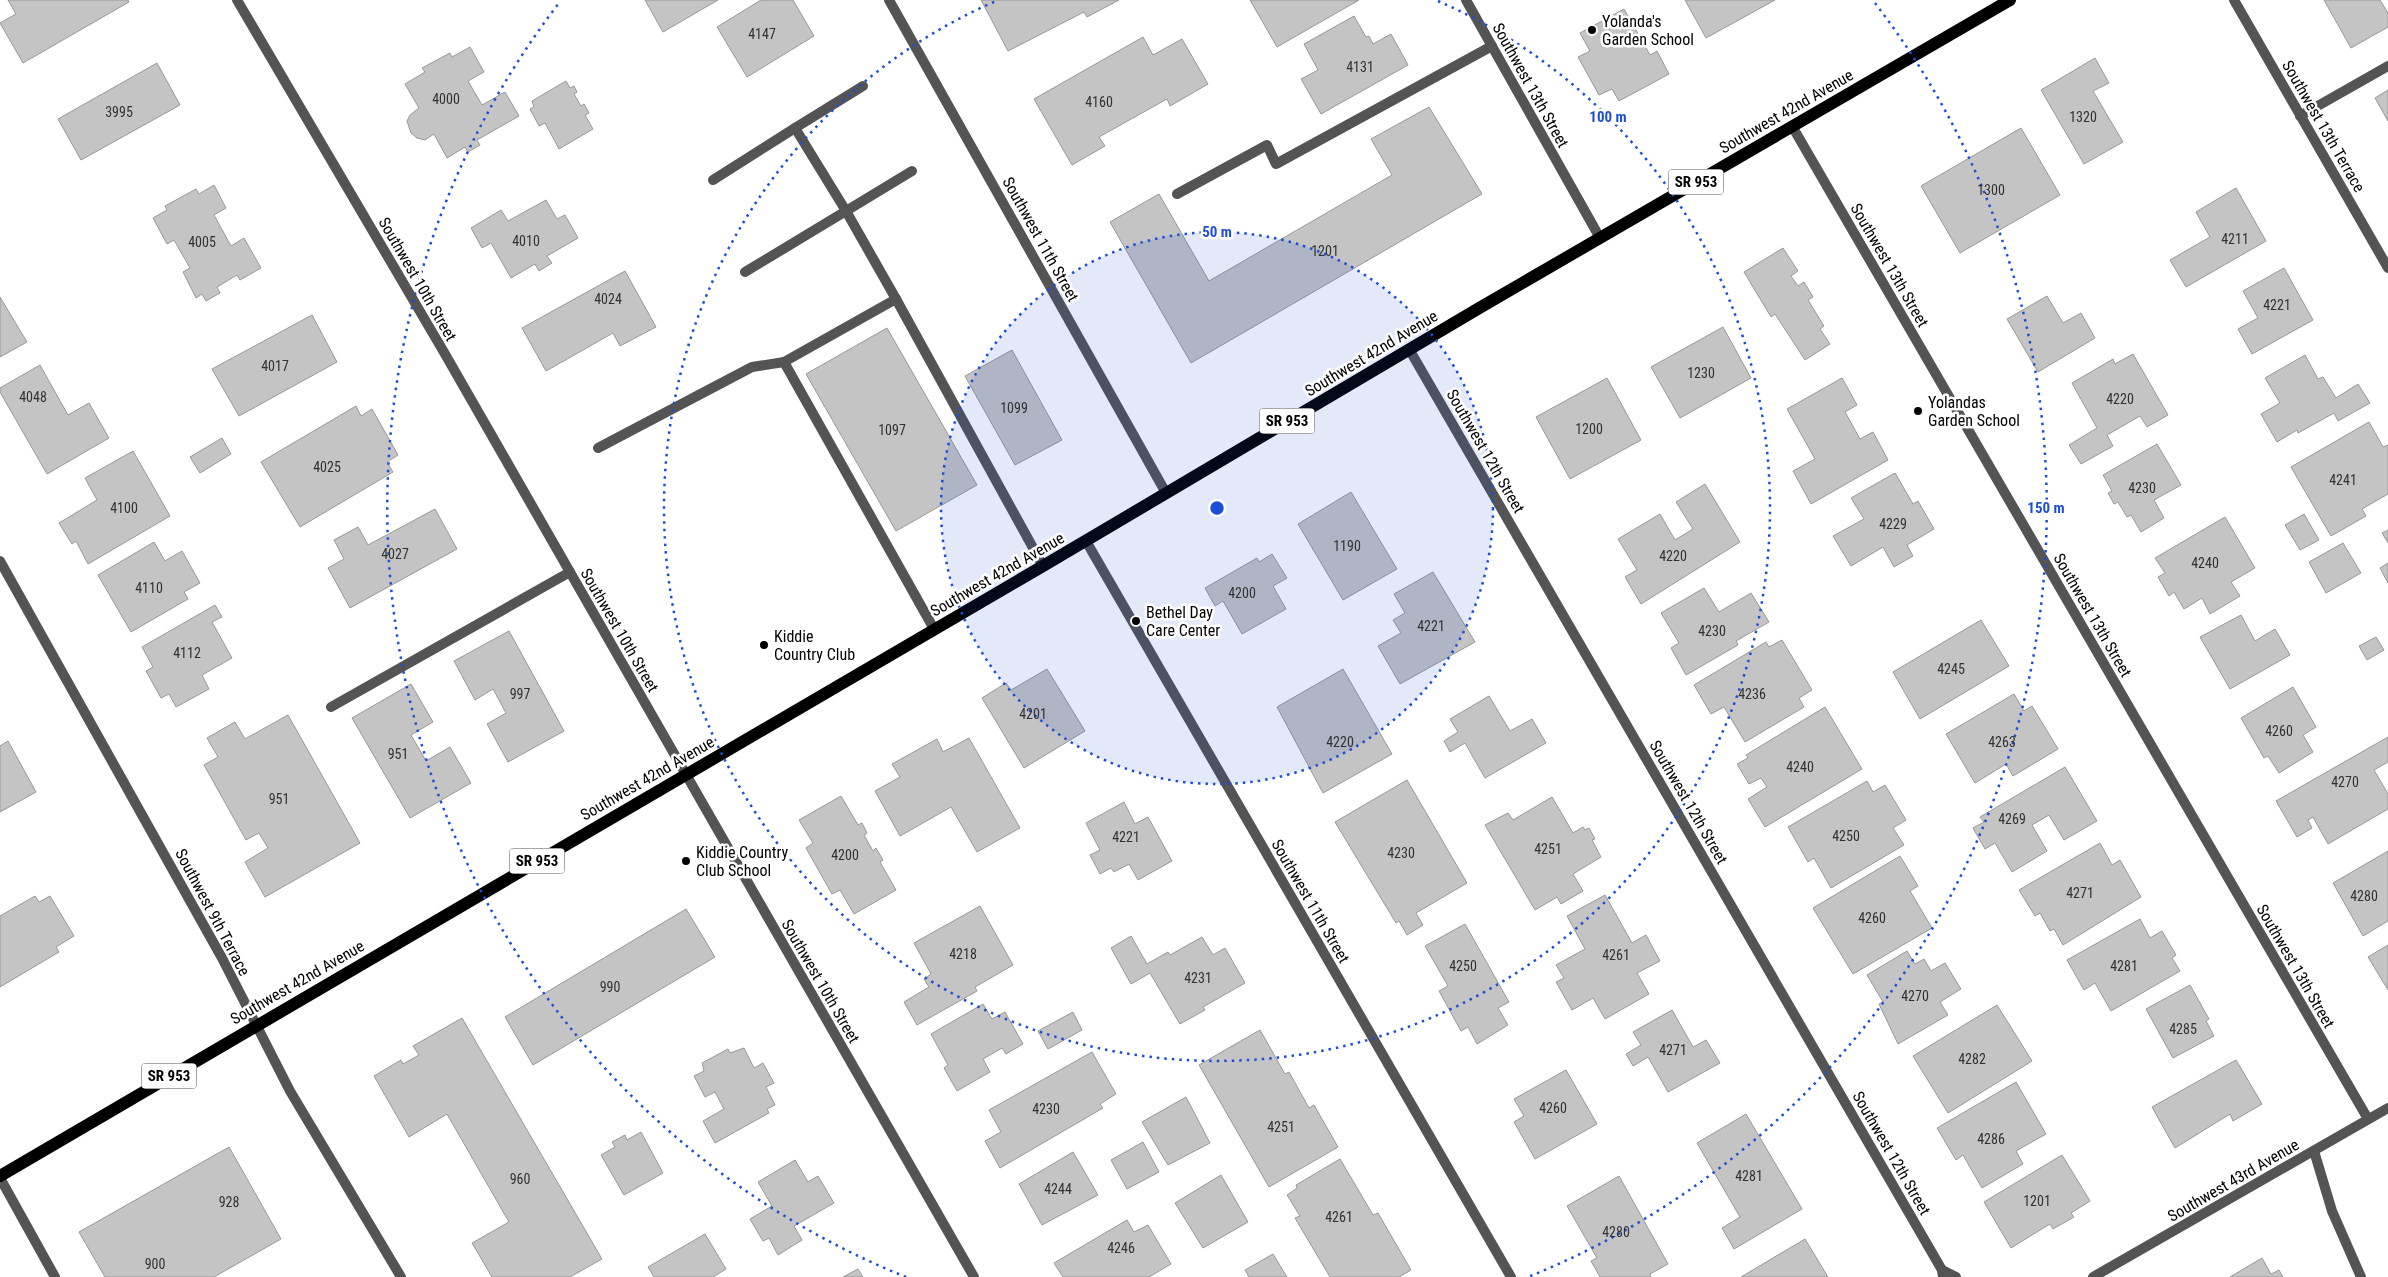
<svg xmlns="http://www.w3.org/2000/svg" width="2388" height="1277" viewBox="0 0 2388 1277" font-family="'Roboto Condensed',sans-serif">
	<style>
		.building { fill: #c4c4c4; stroke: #989898 }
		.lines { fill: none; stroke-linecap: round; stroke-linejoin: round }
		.lane { stroke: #545454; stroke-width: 10 }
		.street { stroke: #545454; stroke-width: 10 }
		.primary { stroke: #000; stroke-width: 12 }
		.ring { fill: none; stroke: #1d4ed8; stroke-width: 2.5; stroke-dasharray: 2.5 5 }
		.poi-dot { fill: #000; stroke: #fff; stroke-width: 2 }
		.labels { text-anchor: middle; stroke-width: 5; stroke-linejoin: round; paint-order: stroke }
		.number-label { font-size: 14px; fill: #313131 }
		.shield { fill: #fff; stroke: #4c4c4c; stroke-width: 1 }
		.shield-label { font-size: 15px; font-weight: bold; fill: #000 }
		.poi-label { font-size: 16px; fill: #000; stroke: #fff; text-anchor: start }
		.street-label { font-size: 16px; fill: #000; stroke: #fff }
		.centre { fill: #1d4ed8; stroke: #fff; stroke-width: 2.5 }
		.ring-label { font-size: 15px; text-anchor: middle; font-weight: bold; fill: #1d4ed8; stroke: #fff; stroke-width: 5; stroke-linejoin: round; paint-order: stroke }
	</style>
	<rect width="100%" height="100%" fill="#fff"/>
	<!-- building -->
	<g class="building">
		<polygon points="8,0 128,0 129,2 23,63 0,23 16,14"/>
		<polygon points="645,0 718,0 663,32"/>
		<polygon points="761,0 793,0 814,36 747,77 717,27"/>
		<polygon points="981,0 1119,0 1087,17 1084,12 1008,51"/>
		<polygon points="1250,0 1359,0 1277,47"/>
		<polygon points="1685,0 1775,0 1706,38"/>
		<polygon points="2324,0 2380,0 2388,13 2388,27 2351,48"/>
		<polygon points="1624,9 1650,55 1657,51 1669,74 1619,101 1612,89 1599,95 1578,57 1590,51 1580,33"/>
		<polygon points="1354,16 1366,37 1369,36 1373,44 1391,34 1408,65 1321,114 1301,79 1318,70 1304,44"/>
		<polygon points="1143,37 1153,55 1182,39 1208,84 1170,106 1167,99 1099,137 1105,146 1072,165 1034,99"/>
		<polygon points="470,47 484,72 468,81 482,105 505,92 519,116 477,140 480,145 468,152 465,147 447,158 434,134 425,140 417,138 411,133 407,121 410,115 419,108 405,84 425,72 422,68 450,53 452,57"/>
		<polygon points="2095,58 2109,83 2093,91 2123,142 2084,164 2041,90"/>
		<polygon points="157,63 180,105 81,160 58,119"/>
		<polygon points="566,81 570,88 574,86 577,92 574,94 581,106 584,104 589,113 585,115 593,129 559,149 545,123 539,126 530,109 534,107 532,101"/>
		<polygon points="2388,90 2388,121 2375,98"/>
		<polygon points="1429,107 1482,194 1191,363 1110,222 1159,194 1209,281 1392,175 1371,139"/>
		<polygon points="2021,128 2060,195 1960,253 1921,186"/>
		<polygon points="214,185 226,208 214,215 231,246 244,238 261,268 240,280 237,275 217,287 220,293 206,301 202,294 196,298 183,272 190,268 174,240 167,244 153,218 167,210 165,206 196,189 199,194"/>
		<polygon points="2236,188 2266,241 2186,287 2170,260 2210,237 2196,212"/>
		<polygon points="546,200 557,219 565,215 578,238 547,256 552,263 539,271 535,264 511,278 491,243 482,248 471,228 501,210 508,221"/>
		<polygon points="1783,248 1798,271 1791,276 1798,286 1804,282 1813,297 1808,300 1824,326 1820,329 1830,344 1805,360 1775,314 1771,317 1744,272"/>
		<polygon points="2284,268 2313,320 2252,354 2238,329 2258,318 2243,291"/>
		<polygon points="625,271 656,327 620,346 613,333 546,371 522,328"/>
		<polygon points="2047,296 2063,323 2081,313 2095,338 2038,372 2007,319"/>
		<polygon points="0,297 27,342 0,357"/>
		<polygon points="312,315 337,362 239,416 212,369"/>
		<polygon points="1723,327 1751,378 1680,418 1651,367"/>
		<polygon points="887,328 977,485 896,531 806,374"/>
		<polygon points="1012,350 1062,440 1015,465 965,376"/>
		<polygon points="2133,354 2168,415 2147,427 2140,416 2107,435 2113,446 2081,464 2069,445 2097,428 2072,383 2113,359 2115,364"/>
		<polygon points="2305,355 2318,379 2323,377 2336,398 2358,384 2370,403 2338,421 2334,413 2298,433 2297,430 2277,442 2261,414 2280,403 2265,378"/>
		<polygon points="40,365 68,415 89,403 109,438 47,474 0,392 0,388"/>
		<polygon points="1607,378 1641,440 1570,479 1536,417"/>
		<polygon points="1842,378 1857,405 1845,412 1860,439 1873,432 1888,460 1811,504 1793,471 1815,459 1787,409"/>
		<polygon points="356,406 361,416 372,409 398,455 387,462 393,472 300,527 261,462"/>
		<polygon points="2369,422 2383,447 2388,445 2388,494 2362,509 2366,516 2331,536 2291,467"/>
		<polygon points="222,438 231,454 200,473 190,457"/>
		<polygon points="2157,444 2181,485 2154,500 2164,518 2141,532 2131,515 2127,517 2118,502 2114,504 2108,493 2112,491 2103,475"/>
		<polygon points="133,451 170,516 88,564 76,541 72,544 59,523 97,500 85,478"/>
		<polygon points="1895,473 1913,504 1918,501 1934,529 1907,545 1913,556 1894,567 1883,547 1851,566 1833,536 1864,519 1851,498"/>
		<polygon points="1705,484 1740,542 1641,604 1625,577 1637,570 1618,539 1660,514 1675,540 1693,529 1676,502"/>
		<polygon points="1351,492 1397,569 1343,600 1298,524"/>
		<polygon points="435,509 457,549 350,608 328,568 344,559 334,540 358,527 368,545"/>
		<polygon points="2304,514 2319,540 2300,550 2285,525"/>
		<polygon points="2225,517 2255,568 2231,582 2240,596 2210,614 2202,598 2184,609 2174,592 2169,596 2158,577 2165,573 2155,558"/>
		<polygon points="2388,530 2388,543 2382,533"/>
		<polygon points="154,542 165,561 182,551 200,583 184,592 188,599 131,632 98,575"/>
		<polygon points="2343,543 2361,573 2326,593 2309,562"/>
		<polygon points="1272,554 1287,578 1273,586 1286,609 1242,634 1223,601 1215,606 1205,588 1257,558 1259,562"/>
		<polygon points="2388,563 2388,583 2380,568"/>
		<polygon points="1433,572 1475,642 1400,684 1378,646 1401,633 1393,620 1405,613 1394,594"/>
		<polygon points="1704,588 1719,612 1751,593 1769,622 1736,641 1738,645 1686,675 1671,648 1679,643 1661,613"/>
		<polygon points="215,605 222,617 212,622 232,658 202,675 209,689 176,707 169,694 161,698 146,671 153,667 142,647"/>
		<polygon points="2241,615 2255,641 2275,629 2290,655 2230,689 2200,637"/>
		<polygon points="1981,620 2009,666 1920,719 1893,672"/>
		<polygon points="509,631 564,731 508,762 487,724 506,713 493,689 475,700 454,661"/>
		<polygon points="2376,637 2384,650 2367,660 2359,646"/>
		<polygon points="1782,640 1812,690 1799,698 1804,707 1745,742 1724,707 1711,714 1694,685 1766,642 1769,647"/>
		<polygon points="1047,669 1085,731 1024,768 982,698 1006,683 1011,690"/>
		<polygon points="1343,669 1392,754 1323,793 1277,707"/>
		<polygon points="411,684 433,722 411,735 426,761 450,747 471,783 410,818 352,718"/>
		<polygon points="2293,687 2316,727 2303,735 2313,752 2279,773 2268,756 2264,758 2241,718"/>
		<polygon points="2014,694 2024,711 2032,706 2058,749 2013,776 2006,764 1975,783 1946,734"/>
		<polygon points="1489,696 1510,731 1532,719 1546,743 1485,778 1465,743 1450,752 1444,741 1458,732 1450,719"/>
		<polygon points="1825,707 1862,769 1765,827 1748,799 1767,787 1761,778 1749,784 1737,764 1748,758 1746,755"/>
		<polygon points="288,715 360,843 265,897 245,862 268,848 259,833 246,840 204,765 218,757 207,738 235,722 245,739"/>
		<polygon points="2388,737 2388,762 2374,770 2388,794 2388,809 2328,844 2313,817 2308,820 2312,828 2297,837 2276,801"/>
		<polygon points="969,738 1020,828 977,852 951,807 900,836 875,791 900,777 892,764 937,739 943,752"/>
		<polygon points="8,741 36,792 0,812 0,746"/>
		<polygon points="2065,767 2097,821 2064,840 2049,815 2032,825 2047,851 2012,872 1995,843 1985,849 1973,828 1984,822 1980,817"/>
		<polygon points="1407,780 1467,883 1416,913 1423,925 1407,935 1399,921 1396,923 1335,822"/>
		<polygon points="1867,781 1873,792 1885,785 1906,820 1893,828 1904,845 1831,888 1814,858 1808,862 1788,827"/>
		<polygon points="841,796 858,825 862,823 867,833 864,835 873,851 876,848 883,860 880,862 896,890 854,914 840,890 832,894 806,848 813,843 799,820"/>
		<polygon points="1552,797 1573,833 1583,827 1585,830 1589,828 1595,839 1592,840 1601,857 1573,874 1583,891 1561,904 1557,897 1535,910 1485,825 1508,813 1513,820"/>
		<polygon points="1124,802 1135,824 1148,817 1172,861 1138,880 1129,864 1114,872 1111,868 1100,874 1090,855 1100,850 1086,823"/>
		<polygon points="2100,843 2112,865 2120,860 2141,897 2063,945 2054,929 2050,931 2040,913 2035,916 2019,890"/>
		<polygon points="2388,851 2388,921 2363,936 2333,883"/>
		<polygon points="1900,856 1918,886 1910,891 1932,928 1853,974 1813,908"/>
		<polygon points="1605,895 1632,943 1646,935 1660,961 1637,973 1649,994 1605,1019 1593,998 1572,1010 1556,982 1564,978 1556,965 1585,949 1567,916"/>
		<polygon points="35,896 39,902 50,896 74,936 56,947 59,952 0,987 0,916"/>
		<polygon points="980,906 1013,965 975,987 977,991 917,1025 904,1002 929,987 924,979 931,974 914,943"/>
		<polygon points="686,909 715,957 533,1065 505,1017"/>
		<polygon points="2140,919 2150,938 2162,931 2176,955 2172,958 2180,971 2111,1011 2095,983 2084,990 2067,960"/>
		<polygon points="1465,924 1509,1002 1498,1008 1508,1025 1477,1044 1468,1027 1461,1031 1439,991 1448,986 1425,946"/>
		<polygon points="1131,936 1147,964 1168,952 1170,955 1202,937 1213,955 1225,948 1245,983 1203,1007 1205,1010 1180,1024 1150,973 1131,984 1111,948"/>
		<polygon points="2388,945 2388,990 2368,957"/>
		<polygon points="1907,951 1915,964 1924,959 1931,971 1945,963 1961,989 1940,1002 1948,1015 1898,1044 1879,1004 1883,1002 1867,975"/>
		<polygon points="2190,985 2209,1019 2206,1021 2214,1036 2173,1058 2146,1009"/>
		<polygon points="983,1004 992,1019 1005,1012 1023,1044 1006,1054 1002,1048 983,1059 990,1072 957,1091 944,1068 948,1065 931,1034"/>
		<polygon points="1997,1005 2032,1061 1948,1113 1913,1056"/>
		<polygon points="1672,1010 1693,1047 1706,1040 1720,1063 1668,1092 1648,1057 1633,1066 1626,1054 1641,1045 1633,1032"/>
		<polygon points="1073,1012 1082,1030 1048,1049 1038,1031"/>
		<polygon points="462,1018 602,1259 570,1277 492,1277 472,1243 509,1222 447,1114 409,1137 374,1076 401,1060 403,1064 419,1055 413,1046"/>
		<polygon points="1260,1030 1285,1074 1289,1072 1309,1108 1314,1105 1338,1147 1269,1187 1199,1065"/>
		<polygon points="744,1048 754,1068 763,1063 774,1083 766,1087 775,1105 767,1109 769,1113 715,1143 703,1121 724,1109 715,1092 705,1097 694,1076 704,1071 702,1063 728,1049 730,1053"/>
		<polygon points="1092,1052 1116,1094 1100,1104 1103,1108 1000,1168 985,1141 1001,1132 989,1110"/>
		<polygon points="2236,1060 2262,1104 2233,1121 2230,1114 2175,1148 2152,1107"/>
		<polygon points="1566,1070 1597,1124 1535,1159 1514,1122 1524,1116 1514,1099"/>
		<polygon points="2016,1082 2046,1134 2016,1151 2023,1164 1982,1188 1963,1155 1956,1160 1937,1128"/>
		<polygon points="1186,1097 1210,1143 1168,1165 1142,1122"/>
		<polygon points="1746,1114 1802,1209 1734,1249 1722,1228 1740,1217 1697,1143"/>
		<polygon points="641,1132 663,1173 624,1195 601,1155 615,1147 612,1142 625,1135 627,1140"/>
		<polygon points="1143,1142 1159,1172 1127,1189 1111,1160"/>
		<polygon points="229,1147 281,1239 214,1277 105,1277 79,1232"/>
		<polygon points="1073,1152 1098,1195 1042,1225 1019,1184"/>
		<polygon points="2062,1155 2090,1201 2071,1213 2074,1217 2053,1229 2050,1224 2011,1248 1984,1202"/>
		<polygon points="1340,1159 1373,1215 1378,1213 1411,1270 1399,1277 1330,1277 1295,1218 1300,1216 1287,1195 1297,1188 1296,1185"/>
		<polygon points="795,1160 808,1182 818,1176 834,1203 794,1226 802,1240 778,1255 769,1238 763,1241 750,1219 772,1206 758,1182"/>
		<polygon points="1221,1175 1248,1222 1203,1248 1175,1203"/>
		<polygon points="1619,1176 1668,1264 1650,1274 1651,1277 1600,1277 1591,1261 1597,1258 1567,1206"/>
		<polygon points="1127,1220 1134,1232 1148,1225 1171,1264 1149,1277 1063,1277 1054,1263"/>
		<polygon points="705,1234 726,1269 713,1277 654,1277 648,1267"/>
		<polygon points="1805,1239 1828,1277 1741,1277"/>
		<polygon points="1273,1254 1287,1277 1249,1277 1245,1270"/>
		<polygon points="2262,1258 2271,1274 2279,1270 2283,1277 2230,1277"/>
		<polygon points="858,1269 863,1277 843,1277"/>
	</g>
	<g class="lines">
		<!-- lane -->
		<g class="lane">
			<polyline points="2300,116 2388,66"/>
			<polyline points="795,128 863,86"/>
			<polyline points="713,180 795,128 846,211 912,171"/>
			<polyline points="1177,194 1267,145 1276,164 1492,46"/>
			<polyline points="745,272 846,211 896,299"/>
			<polyline points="598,448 752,367 784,362"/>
			<polyline points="934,629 784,362 896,299 1043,566"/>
			<polyline points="331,707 570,572"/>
			<polyline points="0,1178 55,1277"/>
		</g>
		<!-- street -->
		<g class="street">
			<polyline points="237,0 445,354 974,1277"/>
			<polyline points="889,0 1166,493"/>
			<polyline points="1466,0 1600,238"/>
			<polyline points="2234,0 2388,268"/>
			<polyline points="1792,126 2368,1119"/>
			<polyline points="1409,349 1942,1270 1943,1277"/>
			<polyline points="1086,541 1511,1277"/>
			<polyline points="0,561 222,958 290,1091 401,1277"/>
			<polyline points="2314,1151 2332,1211 2361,1277"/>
			<polyline points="1942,1270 1956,1277"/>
			<polyline points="2093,1277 2388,1108"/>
		</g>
		<!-- primary -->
		<polyline class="primary" points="0,1176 1043,566 1481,307 2010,0"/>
	</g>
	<!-- distance rings -->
	<circle cx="1217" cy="508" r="276" fill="#1d4ed8" fill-opacity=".12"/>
	<g class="ring">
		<circle cx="1217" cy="508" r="276"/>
		<path d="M1438 1A553 553 0 1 1 996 1"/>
		<path d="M906 1277A829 829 0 0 1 559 3M1875 3A829 829 0 0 1 1528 1277"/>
	</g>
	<!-- markers -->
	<g class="poi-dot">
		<circle cx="1592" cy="30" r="5"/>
		<circle cx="1918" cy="411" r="5"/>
		<circle cx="1136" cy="621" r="5"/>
		<circle cx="764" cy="645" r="5"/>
		<circle cx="686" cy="861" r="5"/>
	</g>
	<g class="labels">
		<!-- number labels -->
		<g class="number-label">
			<text x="762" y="39">4147</text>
			<text x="1360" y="72">4131</text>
			<text x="446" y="104">4000</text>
			<text x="1099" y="107">4160</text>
			<text x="119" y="117">3995</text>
			<text x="2083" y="122">1320</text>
			<text x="1991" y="195">1300</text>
			<text x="2235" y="244">4211</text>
			<text x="526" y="246">4010</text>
			<text x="202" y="247">4005</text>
			<text x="1325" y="256">1201</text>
			<text x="608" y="304">4024</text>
			<text x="2277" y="310">4221</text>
			<text x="275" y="371">4017</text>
			<text x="1701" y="378">1230</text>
			<text x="33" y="402">4048</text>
			<text x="2120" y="404">4220</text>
			<text x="1014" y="413">1099</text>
			<text x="1589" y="434">1200</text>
			<text x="892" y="435">1097</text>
			<text x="327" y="472">4025</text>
			<text x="2343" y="485">4241</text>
			<text x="2142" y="493">4230</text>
			<text x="124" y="513">4100</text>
			<text x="1893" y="529">4229</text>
			<text x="1347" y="551">1190</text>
			<text x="395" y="559">4027</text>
			<text x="1673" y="561">4220</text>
			<text x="2205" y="568">4240</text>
			<text x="149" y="593">4110</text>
			<text x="1242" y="598">4200</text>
			<text x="1431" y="631">4221</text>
			<text x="1712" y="636">4230</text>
			<text x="187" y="658">4112</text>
			<text x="1951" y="674">4245</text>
			<text x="520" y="699">997</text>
			<text x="1752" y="699">4236</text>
			<text x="1033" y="719">4201</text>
			<text x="2279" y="736">4260</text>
			<text x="1340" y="747">4220</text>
			<text x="2002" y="747">4263</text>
			<text x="398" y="759">951</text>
			<text x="1800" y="772">4240</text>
			<text x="2345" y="787">4270</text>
			<text x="279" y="804">951</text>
			<text x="2012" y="824">4269</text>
			<text x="1846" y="841">4250</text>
			<text x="1126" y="842">4221</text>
			<text x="1548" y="854">4251</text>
			<text x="1401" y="858">4230</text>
			<text x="845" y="860">4200</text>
			<text x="2080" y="898">4271</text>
			<text x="2364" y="901">4280</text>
			<text x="1872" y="923">4260</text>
			<text x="963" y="959">4218</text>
			<text x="1616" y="960">4261</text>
			<text x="1463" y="971">4250</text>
			<text x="2124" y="971">4281</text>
			<text x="1198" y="983">4231</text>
			<text x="610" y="992">990</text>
			<text x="1915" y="1001">4270</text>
			<text x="2183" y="1034">4285</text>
			<text x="1673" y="1055">4271</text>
			<text x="1972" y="1064">4282</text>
			<text x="1553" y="1113">4260</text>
			<text x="1046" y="1114">4230</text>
			<text x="1281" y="1132">4251</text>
			<text x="1991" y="1144">4286</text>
			<text x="1749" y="1181">4281</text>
			<text x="520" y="1184">960</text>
			<text x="1058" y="1194">4244</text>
			<text x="2037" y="1206">1201</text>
			<text x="229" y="1207">928</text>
			<text x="1339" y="1222">4261</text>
			<text x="1616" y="1237">4280</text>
			<text x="1121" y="1253">4246</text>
			<text x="155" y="1269">900</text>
		</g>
		<!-- shield labels -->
		<g class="shield">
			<rect x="1668.5" y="169.5" width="55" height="25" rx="4"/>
			<rect x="1259.5" y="408.5" width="55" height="25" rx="4"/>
			<rect x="509.5" y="848.5" width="55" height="25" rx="4"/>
			<rect x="141.5" y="1063.5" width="55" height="25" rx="4"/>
		</g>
		<g class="shield-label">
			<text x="1696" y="187">SR 953</text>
			<text x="1287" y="426">SR 953</text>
			<text x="537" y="866">SR 953</text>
			<text x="169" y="1081">SR 953</text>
		</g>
		<!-- poi labels -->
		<g class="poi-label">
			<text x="1602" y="27">Yolanda's<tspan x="1602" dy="18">Garden School</tspan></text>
			<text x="1928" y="408">Yolandas<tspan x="1928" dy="18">Garden School</tspan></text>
			<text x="1146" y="618">Bethel Day<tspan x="1146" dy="18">Care Center</tspan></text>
			<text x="774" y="642">Kiddie<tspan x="774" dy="18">Country Club</tspan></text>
			<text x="696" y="858">Kiddie Country<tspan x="696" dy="18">Club School</tspan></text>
		</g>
		<!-- street labels -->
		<g class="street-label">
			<text transform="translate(1531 85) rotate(61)" y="6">Southwest 13th Street</text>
			<text transform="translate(1786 111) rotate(-30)" y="6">Southwest 42nd Avenue</text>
			<text transform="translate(2324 126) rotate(60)" y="6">Southwest 13th Terrace</text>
			<text transform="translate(1041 239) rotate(61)" y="6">Southwest 11th Street</text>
			<text transform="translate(1890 265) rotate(60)" y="6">Southwest 13th Street</text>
			<text transform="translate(418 279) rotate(60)" y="6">Southwest 10th Street</text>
			<text transform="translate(1371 353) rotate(-31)" y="6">Southwest 42nd Avenue</text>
			<text transform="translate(1486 451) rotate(60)" y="6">Southwest 12th Street</text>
			<text transform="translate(997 574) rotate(-30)" y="6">Southwest 42nd Avenue</text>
			<text transform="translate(2093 615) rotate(60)" y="6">Southwest 13th Street</text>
			<text transform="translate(620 630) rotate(60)" y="6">Southwest 10th Street</text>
			<text transform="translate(647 778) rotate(-30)" y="6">Southwest 42nd Avenue</text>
			<text transform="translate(1689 802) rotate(60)" y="6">Southwest 12th Street</text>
			<text transform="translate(1311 901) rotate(60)" y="6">Southwest 11th Street</text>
			<text transform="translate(213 912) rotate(62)" y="6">Southwest 9th Terrace</text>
			<text transform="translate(2296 966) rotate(60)" y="6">Southwest 13th Street</text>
			<text transform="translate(821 981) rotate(60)" y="6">Southwest 10th Street</text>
			<text transform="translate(297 982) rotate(-30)" y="6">Southwest 42nd Avenue</text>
			<text transform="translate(1892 1153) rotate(60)" y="6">Southwest 12th Street</text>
			<text transform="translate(2233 1180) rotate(-30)" y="6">Southwest 43rd Avenue</text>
		</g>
	</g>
	<circle cx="1217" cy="508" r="8" class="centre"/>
	<g class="ring-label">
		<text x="1608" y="122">100 m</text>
		<text x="1217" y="237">50 m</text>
		<text x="2046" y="513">150 m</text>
	</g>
</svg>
